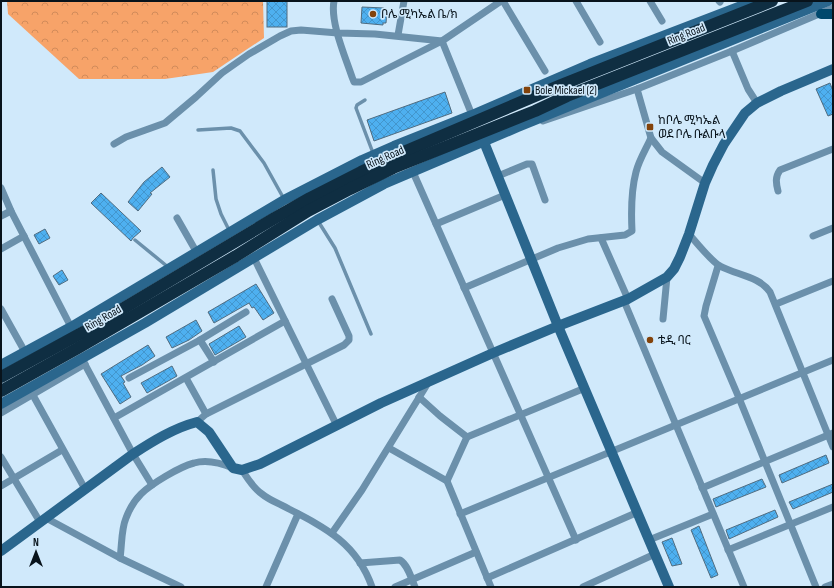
<svg xmlns="http://www.w3.org/2000/svg" width="834" height="588" viewBox="0 0 834 588" font-family="'Sofia Sans Condensed','Noto Sans Ethiopic',sans-serif">
	<style>
		.forest { fill: url(#forest-crowns) }
		.building { fill: url(#building-cross-hatch); stroke: #506c80 }
		.lines { fill: none; stroke-linecap: round; stroke-linejoin: round }
		.lane { stroke: #6b90ab; stroke-width: 3.5 }
		.street { stroke: #6b90ab; stroke-width: 7 }
		.secondary { stroke: #2a668d; stroke-width: 10 }
		.primary { stroke: #00486d; stroke-width: 10 }
		.highway { stroke: #0f2e42; stroke-width: 12 }
		.poi-dot { fill: #83430b; stroke: #d0e9fb; stroke-width: 1.5 }
		.labels { text-anchor: middle; stroke-width: 3.5; stroke-linejoin: round; paint-order: stroke }
		.poi-label { font-size: 12px; fill: #08131b; stroke: #d0e9fb; text-anchor: start }
		.street-label { font-size: 12px; fill: #08131b; stroke: #d0e9fb }
	</style>
	<defs>
		<pattern id="forest-crowns" width="20" height="18" patternUnits="userSpaceOnUse"><rect width="20" height="18" fill="#f7a369"/><path d="M2 6a3 3 0 1 1 6 0M12 15a3 3 0 1 1 6 0" fill="none" stroke="#d28b5a"/></pattern>
		<pattern id="building-cross-hatch" width="8" height="8" patternUnits="userSpaceOnUse"><rect width="8" height="8" fill="#4eb0f0"/><path d="M0 0l8 8M0 8l8-8" fill="none" stroke="#4396cd"/></pattern>
	</defs>
	<rect width="100%" height="100%" fill="#d0e9fb"/>
	<!-- forest -->
	<polygon class="forest" points="7,1 263,1 264,38 213,72 165,79 79,79 8,14"/>
	<!-- building -->
	<g class="building">
		<rect x="267" y="1" width="20" height="26"/>
		<polygon points="362,7 384,8 384,11 387,11 386,23 383,23 383,25 361,23"/>
		<polygon points="830,83 833,91 833,114 828,116 816,89"/>
		<polygon points="445,92 452,113 374,141 367,120"/>
		<polygon points="162,167 170,177 150,193 152,194 138,211 128,202 144,182"/>
		<polygon points="101,193 141,231 133,238 131,241 91,203"/>
		<polygon points="45,229 50,238 39,244 34,235"/>
		<polygon points="62,270 68,280 59,285 53,276"/>
		<polygon points="256,284 274,313 263,320 254,307 252,308 249,303 214,323 208,312"/>
		<polygon points="196,320 202,331 189,340 172,348 166,337"/>
		<polygon points="239,326 246,337 215,355 209,344"/>
		<polygon points="148,345 155,356 142,365 121,376 125,382 123,383 131,397 120,404 101,374"/>
		<polygon points="172,366 177,376 147,393 141,383"/>
		<polygon points="826,455 829,463 782,483 779,475"/>
		<polygon points="762,479 766,487 716,507 713,499"/>
		<polygon points="833,484 833,492 793,509 789,502"/>
		<polygon points="775,510 778,517 729,539 726,530"/>
		<polygon points="699,526 718,575 711,578 691,530"/>
		<polygon points="672,538 682,564 672,566 662,542"/>
	</g>
	<g class="lines">
		<!-- lane -->
		<g class="lane">
			<polyline points="365,100 357,105 356,108 373,153"/>
			<polyline points="198,130 231,128 240,131 264,163 284,199"/>
			<polyline points="213,170 216,199 221,214 230,232"/>
			<polyline points="318,221 335,248 371,334"/>
			<polyline points="135,240 168,267"/>
		</g>
		<!-- street -->
		<g class="street">
			<path d="M 334,1 C 330,22 345,56 352,77 L 354,82 L 361,82 L 442,41 L 501,1"/>
			<polyline points="503,1 545,71"/>
			<polyline points="576,1 600,42"/>
			<polyline points="650,1 662,21"/>
			<polyline points="719,1 720,2"/>
			<polyline points="398,35 404,1"/>
			<polyline points="442,41 472,115"/>
			<polyline points="732,51 748,89 757,103"/>
			<polyline points="637,89 651,138 662,152 705,183"/>
			<polyline points="543,121 637,89 732,51 833,8"/>
			<polyline points="114,144 126,137 165,123 196,97 222,73 249,54 280,36 291,31 301,30 338,33 375,34 442,41"/>
			<polyline points="413,172 576,540"/>
			<polyline points="498,176 527,164 532,164 545,200"/>
			<polyline points="1,188 11,211 71,327"/>
			<path d="M 778,191 C 776,183 775,177 780,170 L 833,149"/>
			<polyline points="1,216 11,211"/>
			<polyline points="177,218 197,253"/>
			<polyline points="436,224 505,195"/>
			<path d="M 689,234 C 696,242 712,262 720,266 C 736,275 759,276 770,292 L 833,447"/>
			<polyline points="813,236 833,228"/>
			<polyline points="601,238 628,299"/>
			<polyline points="1,249 24,236"/>
			<polyline points="254,258 337,426"/>
			<polyline points="718,266 706,306 704,316 739,398 816,587"/>
			<path d="M 464,288 L 558,248 L 588,239 L 625,235 L 632,231 C 631,211 631,191 636,172 C 639,160 646,149 651,138"/>
			<polyline points="624,301 744,587"/>
			<polyline points="776,304 833,281"/>
			<polyline points="1,309 25,352"/>
			<polyline points="663,319 667,277"/>
			<polyline points="200,340 214,362"/>
			<polyline points="82,359 133,454 152,485"/>
			<polyline points="129,378 200,340 246,312"/>
			<polyline points="186,378 206,414"/>
			<polyline points="29,388 85,489"/>
			<polyline points="419,397 440,416 467,437"/>
			<polyline points="1,413 85,364"/>
			<polyline points="114,418 285,321"/>
			<polyline points="197,422 206,414 344,345 349,340 349,336 332,299"/>
			<polyline points="389,448 447,481 491,587"/>
			<polyline points="1,457 40,522"/>
			<path d="M 242,470 C 248,479 253,488 262,494 C 269,500 280,504 289,509 C 326,528 357,544 372,587"/>
			<polyline points="447,481 467,437 585,388"/>
			<polyline points="1,486 62,450"/>
			<polyline points="702,488 833,433"/>
			<polyline points="460,514 833,360"/>
			<polyline points="46,518 120,558 181,587"/>
			<polyline points="332,533 362,490 428,383"/>
			<polyline points="649,540 713,514"/>
			<polyline points="728,550 833,507"/>
			<path d="M 120,558 C 122,545 121,530 126,518 C 129,510 134,501 141,494 C 151,484 179,467 194,463 C 207,459 221,463 233,468"/>
			<path d="M 360,563 L 400,560 C 408,565 411,578 415,587"/>
			<polyline points="487,578 638,512"/>
			<polyline points="266,587 298,514"/>
			<polyline points="395,587 476,552"/>
			<polyline points="583,587 655,554"/>
			<polyline points="825,587 833,584"/>
		</g>
		<!-- secondary -->
		<g class="secondary">
			<polyline points="484,142 558,326 669,587"/>
			<polyline points="1,365 71,327 284,200 362,160 394,146 472,115 590,64 754,1"/>
			<polyline points="1,404 145,323 317,220 384,184 518,127 828,1"/>
			<path d="M 1,551 L 133,454 C 153,441 174,428 197,422 L 209,432 L 233,468 L 242,470 L 260,464 L 381,403 L 493,353 L 558,326 L 628,299 L 667,277 L 674,269 L 680,257 L 689,234 L 705,183 L 713,165 L 724,144 L 745,113 L 757,103 L 781,91 L 833,69"/>
		</g>
		<!-- primary -->
		<polyline class="primary" points="821,14 833,14"/>
		<!-- highway -->
		<g class="highway">
			<polyline points="1,377 87,330 273,219 310,198 361,172 399,154 561,85 772,1"/>
			<polyline points="1,391 78,348 236,256 308,211 350,189 393,168 535,111 567,96 807,1"/>
		</g>
	</g>
	<!-- markers -->
	<g class="poi-dot">
		<circle cx="373" cy="14" r="4"/>
		<rect x="523" y="86" width="8" height="8" rx="2"/>
		<rect x="646" y="123" width="8" height="8" rx="2"/>
		<circle cx="650" cy="340" r="4"/>
	</g>
	<g class="labels">
		<!-- poi labels -->
		<g class="poi-label">
			<text x="381" y="18">ቦሌ ሚካኤል ቤ/ክ</text>
			<text x="535" y="94">Bole Mickael (2)</text>
			<text x="658" y="124">ከቦሌ ሚካኤል<tspan x="658" dy="14">ወደ ቦሌ ቡልቡላ</tspan></text>
			<text x="658" y="344">ቴዲ ባር</text>
		</g>
		<!-- street labels -->
		<g class="street-label">
			<text transform="translate(686 34) rotate(-22)" y="4">Ring Road</text>
			<text transform="translate(385 157) rotate(-24)" y="4">Ring Road</text>
			<text transform="translate(103 318) rotate(-30)" y="4">Ring Road</text>
		</g>
	</g>
	<!-- border -->
	<rect width="834" height="588" fill="none" stroke="#08131b" stroke-width="4"/>
	<!-- north arrow -->
	<g transform="translate(36 552)" stroke="#d0e9fb" stroke-width="3" paint-order="stroke">
	<path d="M0-3L7 15L0 10L-7 15Z" fill="#08131b"/>
	<text y="-6" font-size="11" font-weight="bold" text-anchor="middle" fill="#08131b">N</text>
	</g>
</svg>
